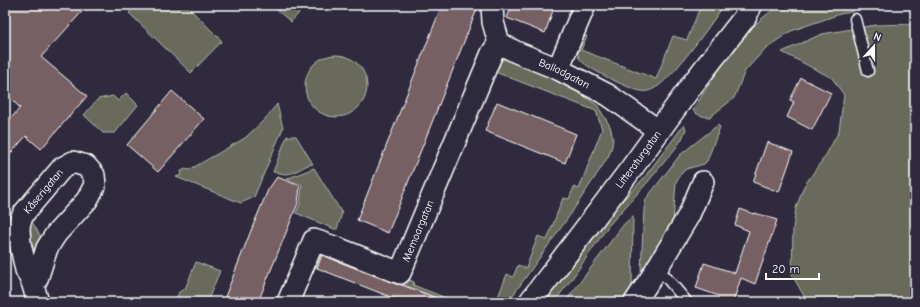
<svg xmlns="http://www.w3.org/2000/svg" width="920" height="307" viewBox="0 0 920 307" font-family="'Comic Neue',sans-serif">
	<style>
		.green { fill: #696b5c; stroke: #b4b5ae }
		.building { fill: #766164; stroke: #fff }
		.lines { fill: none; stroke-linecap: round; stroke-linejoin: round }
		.lane-casing { stroke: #fff; stroke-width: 13 }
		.street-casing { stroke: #fff; stroke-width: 24 }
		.secondary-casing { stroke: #fff; stroke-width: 25 }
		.lane { stroke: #2f2a3d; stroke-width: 10 }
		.street { stroke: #2f2a3d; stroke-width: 21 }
		.secondary { stroke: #2f2a3d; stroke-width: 22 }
		.labels { text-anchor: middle; stroke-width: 4; stroke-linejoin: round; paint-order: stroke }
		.street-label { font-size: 11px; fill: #fff; stroke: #2f2a3d }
	</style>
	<rect width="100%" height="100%" fill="#2f2a3d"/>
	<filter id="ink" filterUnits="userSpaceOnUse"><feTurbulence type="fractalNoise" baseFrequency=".025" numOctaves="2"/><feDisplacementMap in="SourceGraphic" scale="8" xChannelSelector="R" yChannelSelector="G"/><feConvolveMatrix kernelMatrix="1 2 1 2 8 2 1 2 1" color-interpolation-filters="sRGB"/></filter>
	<g filter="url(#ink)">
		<!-- green -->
		<g class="green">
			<polygon points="136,5 186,5 222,41 191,73 129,13"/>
			<polygon points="281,5 306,5 291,22 277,10"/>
			<path d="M 701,5 L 724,5 C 709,27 693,49 676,69 C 669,76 662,85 653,89 C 650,91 644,92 641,91 C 631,90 583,67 579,58 C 576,52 581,41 585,36 L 587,36 L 581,50 L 656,79 L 673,36 L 687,40 Z"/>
			<path d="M 779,5 L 862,5 L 851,12 L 840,14 L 791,31 L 766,48 L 745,71 L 734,98 L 710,117 C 704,117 696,115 693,110 C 712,79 733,45 760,20 C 766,15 773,10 779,5 Z"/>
			<polygon points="915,24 915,302 802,302 804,296 792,275 793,229 796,208 804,186 826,155 839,131 844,95 832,78 782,52 822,34 876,25"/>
			<circle cx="336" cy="86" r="31"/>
			<polygon points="505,59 510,60 549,76 579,93 597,105 610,126 613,138 612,146 609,155 603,165 570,215 508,302 496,302 507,274 513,277 518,265 526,268 538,236 547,240 563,198 569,199 574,187 579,189 602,129 596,111 495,72 497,63"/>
			<polygon points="126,93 138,105 115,133 103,133 84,115 98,99 113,96 118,101"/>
			<polygon points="277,104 283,128 254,197 241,203 176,177 181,175 181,171 186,169 189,170 245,138 265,119"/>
			<polygon points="684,125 686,129 682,139 675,149 647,183 609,225 571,280 554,302 543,302 606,218 643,179"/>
			<polygon points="718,125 720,127 707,161 704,164 686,169 680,175 676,182 673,222 643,273 641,270 644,209 646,199 680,155"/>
			<path d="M 287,136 L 296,136 L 313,164 C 303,165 296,174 286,174 C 281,174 278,172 273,172 Z"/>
			<polygon points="314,168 342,213 337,229 334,229 296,213 300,204 302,185 286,179"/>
			<polygon points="633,216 632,293 623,302 565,302 624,224"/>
			<polygon points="30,218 43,241 34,254 26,229"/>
			<polygon points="328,247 414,282 413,285 456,302 434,302 435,297 322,252 316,268 311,267 313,258"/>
			<polygon points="196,262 220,271 207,302 175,302 179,292 185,289"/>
		</g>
		<!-- building -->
		<g class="building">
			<polygon points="5,5 88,5 41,57 87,96 41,149 26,136 5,160 5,125 20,108 5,93"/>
			<polygon points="442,5 466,5 477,9 388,233 357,220"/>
			<polygon points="512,5 555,5 545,33 507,18"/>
			<polygon points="801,78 831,93 812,130 787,117 794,102 790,100"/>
			<polygon points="172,91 204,119 158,172 127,145"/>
			<polygon points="497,102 576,134 565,163 485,131"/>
			<polygon points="767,142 793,152 779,192 753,182"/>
			<polygon points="277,177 300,186 298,203 258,302 223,302 252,228 268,190"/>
			<polygon points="740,209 754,214 755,213 777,220 755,284 741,278 733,302 717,302 719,296 696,288 704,263 735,273 749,231 735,225"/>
			<polygon points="322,255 396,284 402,285 444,301 444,302 403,302 317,268"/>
		</g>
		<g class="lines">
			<defs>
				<g id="lane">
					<polyline points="855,19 868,71"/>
					<polyline points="656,270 665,276 687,302"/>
				</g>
				<g id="street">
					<path id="s1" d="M 492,5 L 493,22 L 499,43 L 516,52 L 558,69 L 608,95 L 659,131"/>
					<polyline points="558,69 585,5"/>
					<polyline points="32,282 37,279 47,248 56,234 87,200 95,185 94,175 86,166 73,162 62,168 24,213 20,221 19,229 20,243 26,270 32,282 38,302"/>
					<path id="s2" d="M 288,302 L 314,240 L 337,248 L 400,273 L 492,53 L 499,43"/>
					<polyline points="635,302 651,278 689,215 703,182"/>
				</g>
				<g id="secondary">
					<path id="s3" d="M 530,302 L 631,169 L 692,85 L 745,17 L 751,5"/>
				</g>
			</defs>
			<!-- lane casing -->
			<use href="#lane" class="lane-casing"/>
			<!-- street casing -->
			<use href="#street" class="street-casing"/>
			<!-- secondary casing -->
			<use href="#secondary" class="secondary-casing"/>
			<!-- lane -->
			<use href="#lane" class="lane"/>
			<!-- street -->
			<use href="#street" class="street"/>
			<!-- secondary -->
			<use href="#secondary" class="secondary"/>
		</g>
	</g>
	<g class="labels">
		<!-- street labels -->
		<g class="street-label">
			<text dy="4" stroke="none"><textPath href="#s1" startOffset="111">Balladgatan</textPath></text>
			<text dy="4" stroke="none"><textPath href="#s3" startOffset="179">Litteraturgatan</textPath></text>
			<text transform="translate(43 191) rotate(-50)" y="4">Kåserigatan</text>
			<text dy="4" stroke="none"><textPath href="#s2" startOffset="205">Memoargatan</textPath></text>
		</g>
	</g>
	<!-- margin -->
	<rect width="920" height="307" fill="none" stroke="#2f2a3d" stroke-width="20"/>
	<rect x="10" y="10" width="900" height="287" fill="none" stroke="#fff" stroke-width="1.5" filter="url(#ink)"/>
	<!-- north arrow -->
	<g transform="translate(874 46) rotate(21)" stroke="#2f2a3d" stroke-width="3" paint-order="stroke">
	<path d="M0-3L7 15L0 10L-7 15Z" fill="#ffffff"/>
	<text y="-6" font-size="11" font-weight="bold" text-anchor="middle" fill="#ffffff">N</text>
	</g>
	<!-- scale -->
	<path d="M766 273v6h53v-6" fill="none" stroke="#ffffff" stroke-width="2"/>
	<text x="772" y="273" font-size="12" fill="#ffffff" stroke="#2f2a3d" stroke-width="3" paint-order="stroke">20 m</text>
</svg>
